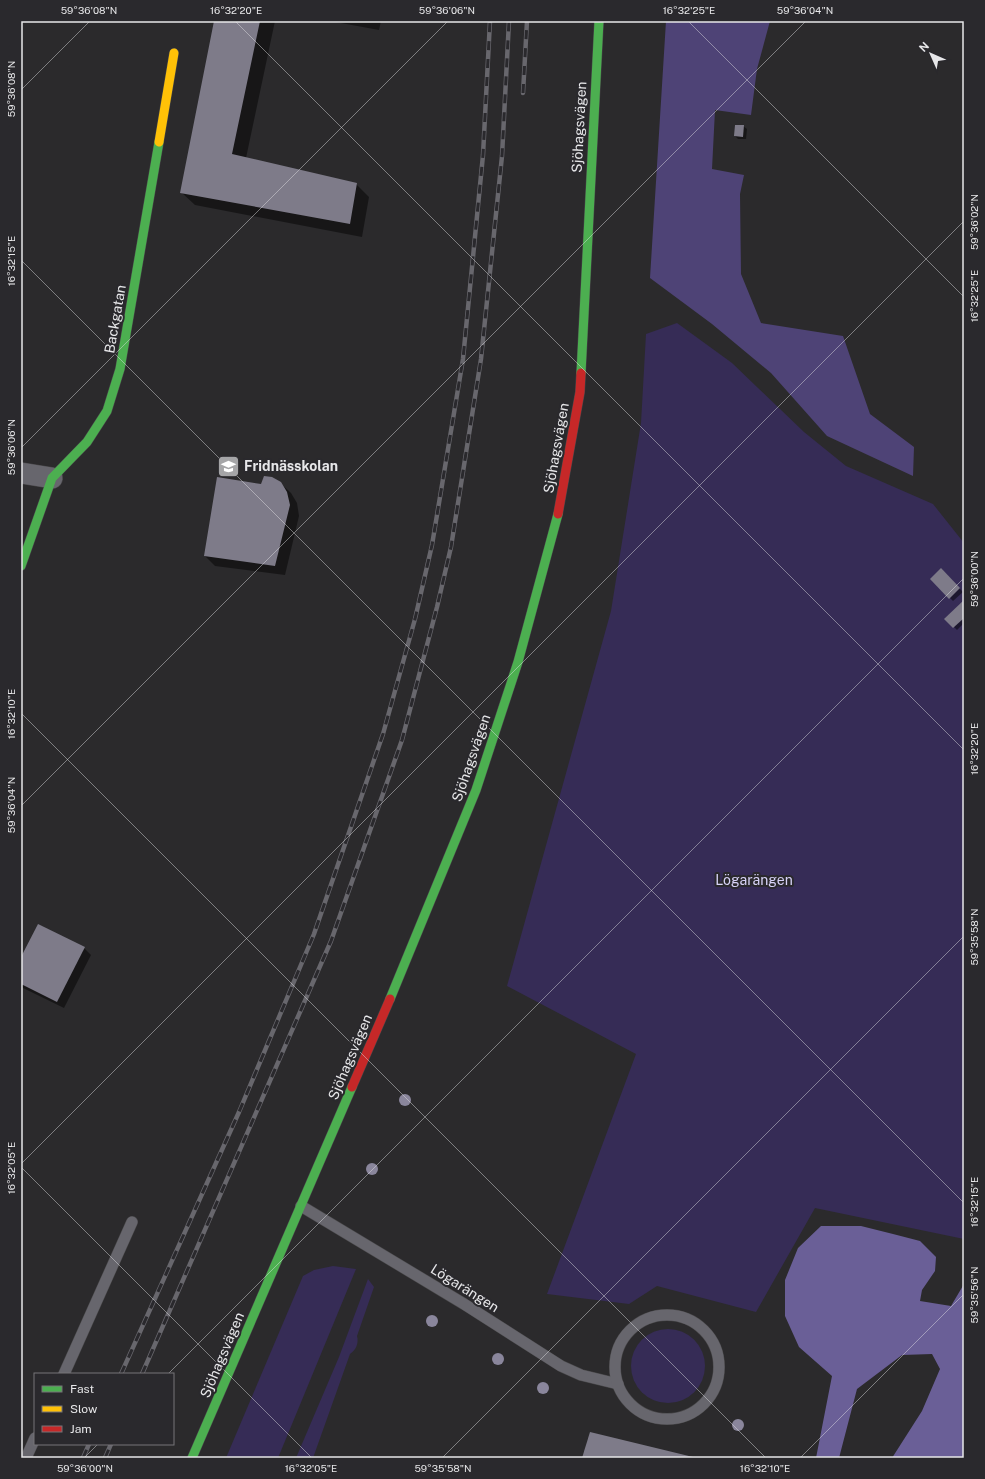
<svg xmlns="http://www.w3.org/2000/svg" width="985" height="1479" viewBox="0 0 985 1479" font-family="'Public Sans',sans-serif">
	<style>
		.green { fill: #362c56 }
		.forest { fill: #4e4376 }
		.water { fill: #6a5f97 }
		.shadow { fill: #0007 }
		.building { fill: #7e7b89 }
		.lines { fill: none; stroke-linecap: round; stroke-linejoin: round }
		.lane-casing { stroke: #49484a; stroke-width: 12 }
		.street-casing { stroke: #49484a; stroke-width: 22 }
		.fast-casing { stroke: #49484a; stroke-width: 10 }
		.slow-casing { stroke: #49484a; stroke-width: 10 }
		.jam-casing { stroke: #49484a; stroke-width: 10 }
		.lane { stroke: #67666d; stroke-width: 11 }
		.street { stroke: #67666d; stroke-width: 21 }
		.fast { stroke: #4caf50; stroke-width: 9 }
		.slow { stroke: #ffc107; stroke-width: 9 }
		.jam { stroke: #c62828; stroke-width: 9 }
		.rail-casing { stroke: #68676d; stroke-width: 4.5 }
		.rail { stroke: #2a292d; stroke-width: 3; stroke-dasharray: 9; stroke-linecap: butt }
		.tree { fill: #8a869c }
		.ticks { fill: none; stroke: #e7e7e9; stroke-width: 1; stroke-opacity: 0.45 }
		.labels { text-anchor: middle; stroke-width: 4; stroke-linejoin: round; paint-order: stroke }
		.street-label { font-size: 14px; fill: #e7e7e9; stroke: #2a292d }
		.poi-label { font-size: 14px; font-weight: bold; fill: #e7e7e9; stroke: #2a292d; text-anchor: start }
		.park-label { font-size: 14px; fill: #d7d2f7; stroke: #2a292d }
		.neatline { fill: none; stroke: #e7e7e9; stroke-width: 1.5 }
		.ticks-label { font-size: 10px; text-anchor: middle; fill: #e7e7e9 }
	</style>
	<rect width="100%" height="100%" fill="#2b2a2c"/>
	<!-- green -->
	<g class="green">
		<polygon points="677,323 732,363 804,432 846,466 933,504 964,543 964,1239 815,1208 756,1312 657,1286 629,1304 547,1294 636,1054 507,986 611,611 641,423 646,334"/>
		<polygon points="333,1266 356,1269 278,1458 226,1458 303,1276 314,1270"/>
		<path d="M 368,1279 L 374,1287 L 357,1336 C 359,1343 356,1350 350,1354 L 313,1458 L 296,1458 L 339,1357 Z"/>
		<circle cx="668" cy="1366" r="37"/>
	</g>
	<!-- forest -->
	<polygon class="forest" points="666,21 770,21 757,69 751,115 715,110 712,169 744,175 740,194 741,274 761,323 843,336 870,414 914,447 913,476 827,436 771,373 712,324 650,278"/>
	<!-- water -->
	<polygon class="water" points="821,1226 861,1226 893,1234 920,1241 936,1257 935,1271 922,1290 920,1301 951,1306 964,1284 964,1458 892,1458 922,1411 940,1369 932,1354 902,1355 857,1389 839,1458 816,1458 832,1376 799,1347 785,1316 785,1280 798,1248"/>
	<!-- shadow -->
	<g class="shadow">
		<polygon points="215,21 275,21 246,158 356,184 369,197 362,237 195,205 181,192"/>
		<polygon points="330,21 381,21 379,30"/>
		<polygon points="743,126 747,129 746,139 738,139 735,136"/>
		<polygon points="280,483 291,493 297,503 299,516 285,575 215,566 205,556 261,485"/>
		<polygon points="941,569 963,592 953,601 931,579"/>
		<polygon points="964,602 964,623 957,630 946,619"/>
		<polygon points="84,948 91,955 64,1008 21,987 21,959"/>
	</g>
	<!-- building -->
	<g class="building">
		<polygon points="214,21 260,21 232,154 357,183 350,224 180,193"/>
		<polygon points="735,125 744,125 743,137 734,136"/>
		<polygon points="264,476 272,477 281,482 287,492 290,505 275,566 204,556 217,477 261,484"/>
		<polygon points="941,568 960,588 949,599 930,579"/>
		<polygon points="964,600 964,618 953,628 944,619"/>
		<polygon points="38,924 85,947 57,1002 21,984 21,957"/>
		<polygon points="590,1432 693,1457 693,1458 582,1458"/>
	</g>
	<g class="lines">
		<defs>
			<g id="lane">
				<polyline points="301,1206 464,1304 561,1366 581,1375 618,1384"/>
				<circle cx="667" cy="1367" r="52"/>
				<polyline points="64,1374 132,1222"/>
				<polyline points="26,1458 35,1438"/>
			</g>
			<polyline id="street" points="21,473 52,478"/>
			<g id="fast">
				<polyline points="581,373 599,21"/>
				<polyline points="21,566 52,478 87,442 107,411 120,369 159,142"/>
				<polyline points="390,999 476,790 518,662 558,514"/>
				<polyline points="192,1458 352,1087"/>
			</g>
			<polyline id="slow" points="159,142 174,53"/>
			<g id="jam">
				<polyline points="558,514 580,392 581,373"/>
				<polyline points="352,1087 390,999"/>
			</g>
		</defs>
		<!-- lane casing -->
		<use href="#lane" class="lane-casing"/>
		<!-- street casing -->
		<use href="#street" class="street-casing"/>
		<!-- fast casing -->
		<use href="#fast" class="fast-casing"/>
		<!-- slow casing -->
		<use href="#slow" class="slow-casing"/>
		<!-- jam casing -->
		<use href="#jam" class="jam-casing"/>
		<!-- lane -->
		<use href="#lane" class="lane"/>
		<!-- street -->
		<use href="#street" class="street"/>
		<!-- fast -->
		<use href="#fast" class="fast"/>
		<!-- slow -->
		<use href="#slow" class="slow"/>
		<!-- jam -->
		<use href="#jam" class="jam"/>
		<defs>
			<g id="rail">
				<polyline points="523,93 527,21"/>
				<polyline points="121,1374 239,1112 314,934 383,734 415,619 432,545 463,359 483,155 490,21"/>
				<polyline points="142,1374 331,941 402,740 437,607 451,547 481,359 502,156 509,21"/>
				<polyline points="83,1458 89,1444"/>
				<polyline points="105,1458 111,1444"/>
			</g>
		</defs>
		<!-- rail casing -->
		<use href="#rail" class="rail-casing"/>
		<!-- rail -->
		<use href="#rail" class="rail"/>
	</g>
	<!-- trees -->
	<g class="tree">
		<circle cx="405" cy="1100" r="6"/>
		<circle cx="372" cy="1169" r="6"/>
		<circle cx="432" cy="1321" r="6"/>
		<circle cx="498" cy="1359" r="6"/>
		<circle cx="543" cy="1388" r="6"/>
		<circle cx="738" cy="1425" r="6"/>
	</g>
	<!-- ticks -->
	<path class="ticks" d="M 235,21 L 964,750M 688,21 L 964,297M 21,90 L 90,21M 21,260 L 964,1203M 21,448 L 448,21M 21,713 L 766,1458M 21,806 L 806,21M 21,1164 L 964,221M 21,1167 L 312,1458M 168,1374 L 964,578M 84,1458 L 98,1444M 442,1458 L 964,936M 800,1458 L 964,1294"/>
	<!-- icons -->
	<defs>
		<symbol id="school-square" viewBox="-11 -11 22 22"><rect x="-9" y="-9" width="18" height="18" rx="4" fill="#a5a5a7" stroke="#2a292d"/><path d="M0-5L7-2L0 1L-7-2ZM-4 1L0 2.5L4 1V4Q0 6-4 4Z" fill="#fff"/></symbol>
	</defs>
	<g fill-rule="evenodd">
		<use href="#school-square" x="216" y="454" width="25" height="25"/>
	</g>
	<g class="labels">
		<!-- street labels -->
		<g class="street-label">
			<text transform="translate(579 127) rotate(-87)" y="5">Sjöhagsvägen</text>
			<text transform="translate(115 319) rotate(-80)" y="5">Backgatan</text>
			<text transform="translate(556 448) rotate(-80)" y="5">Sjöhagsvägen</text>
			<text transform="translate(471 758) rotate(-71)" y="5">Sjöhagsvägen</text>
			<text transform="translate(350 1057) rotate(-67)" y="5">Sjöhagsvägen</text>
			<text transform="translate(465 1288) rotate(32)" y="5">Lögarängen</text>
			<text transform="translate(222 1355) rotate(-67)" y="5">Sjöhagsvägen</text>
		</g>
		<!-- poi labels -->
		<g class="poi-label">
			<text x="244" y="471">Fridnässkolan</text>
		</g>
		<!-- park labels -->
		<g class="park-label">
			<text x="754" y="885">Lögarängen</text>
		</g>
	</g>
	<!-- border -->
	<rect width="985" height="1479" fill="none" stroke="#2a292d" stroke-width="44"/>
	<!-- legend -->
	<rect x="34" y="1373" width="140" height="72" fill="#2a292d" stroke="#767578"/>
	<rect x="42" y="1386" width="20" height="6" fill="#4caf50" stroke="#767578"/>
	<text x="70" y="1393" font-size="12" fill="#e7e7e9">Fast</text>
	<rect x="42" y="1406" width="20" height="6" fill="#ffc107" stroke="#767578"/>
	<text x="70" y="1413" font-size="12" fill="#e7e7e9">Slow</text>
	<rect x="42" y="1426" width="20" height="6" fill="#c62828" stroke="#767578"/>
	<text x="70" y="1433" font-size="12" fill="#e7e7e9">Jam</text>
	<!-- north arrow -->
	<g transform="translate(931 54) rotate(315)" stroke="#2a292d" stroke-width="3" paint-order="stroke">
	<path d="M0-3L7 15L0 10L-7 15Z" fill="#e7e7e9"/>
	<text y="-6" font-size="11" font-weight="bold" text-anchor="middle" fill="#e7e7e9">N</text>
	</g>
	<rect x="22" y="22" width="941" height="1435" class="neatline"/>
	<g class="ticks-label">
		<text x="89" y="14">59°36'08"N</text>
		<text x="236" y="14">16°32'20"E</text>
		<text x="447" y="14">59°36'06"N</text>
		<text x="689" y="14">16°32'25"E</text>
		<text x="805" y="14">59°36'04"N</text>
		<text transform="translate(11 89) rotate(-90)" y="4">59°36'08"N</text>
		<text transform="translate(974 222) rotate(-90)" y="4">59°36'02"N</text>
		<text transform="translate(11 261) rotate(-90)" y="4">16°32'15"E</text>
		<text transform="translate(974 296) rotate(-90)" y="4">16°32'25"E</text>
		<text transform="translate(11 447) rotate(-90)" y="4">59°36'06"N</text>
		<text transform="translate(974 579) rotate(-90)" y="4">59°36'00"N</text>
		<text transform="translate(11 714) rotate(-90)" y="4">16°32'10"E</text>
		<text transform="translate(974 749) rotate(-90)" y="4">16°32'20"E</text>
		<text transform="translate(11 805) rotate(-90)" y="4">59°36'04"N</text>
		<text transform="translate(974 937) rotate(-90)" y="4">59°35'58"N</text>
		<text transform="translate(11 1168) rotate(-90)" y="4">16°32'05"E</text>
		<text transform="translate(974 1202) rotate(-90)" y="4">16°32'15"E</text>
		<text transform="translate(974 1295) rotate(-90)" y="4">59°35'56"N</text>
		<text x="85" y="1472">59°36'00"N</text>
		<text x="311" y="1472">16°32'05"E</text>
		<text x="443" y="1472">59°35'58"N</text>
		<text x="765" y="1472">16°32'10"E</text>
	</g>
</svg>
